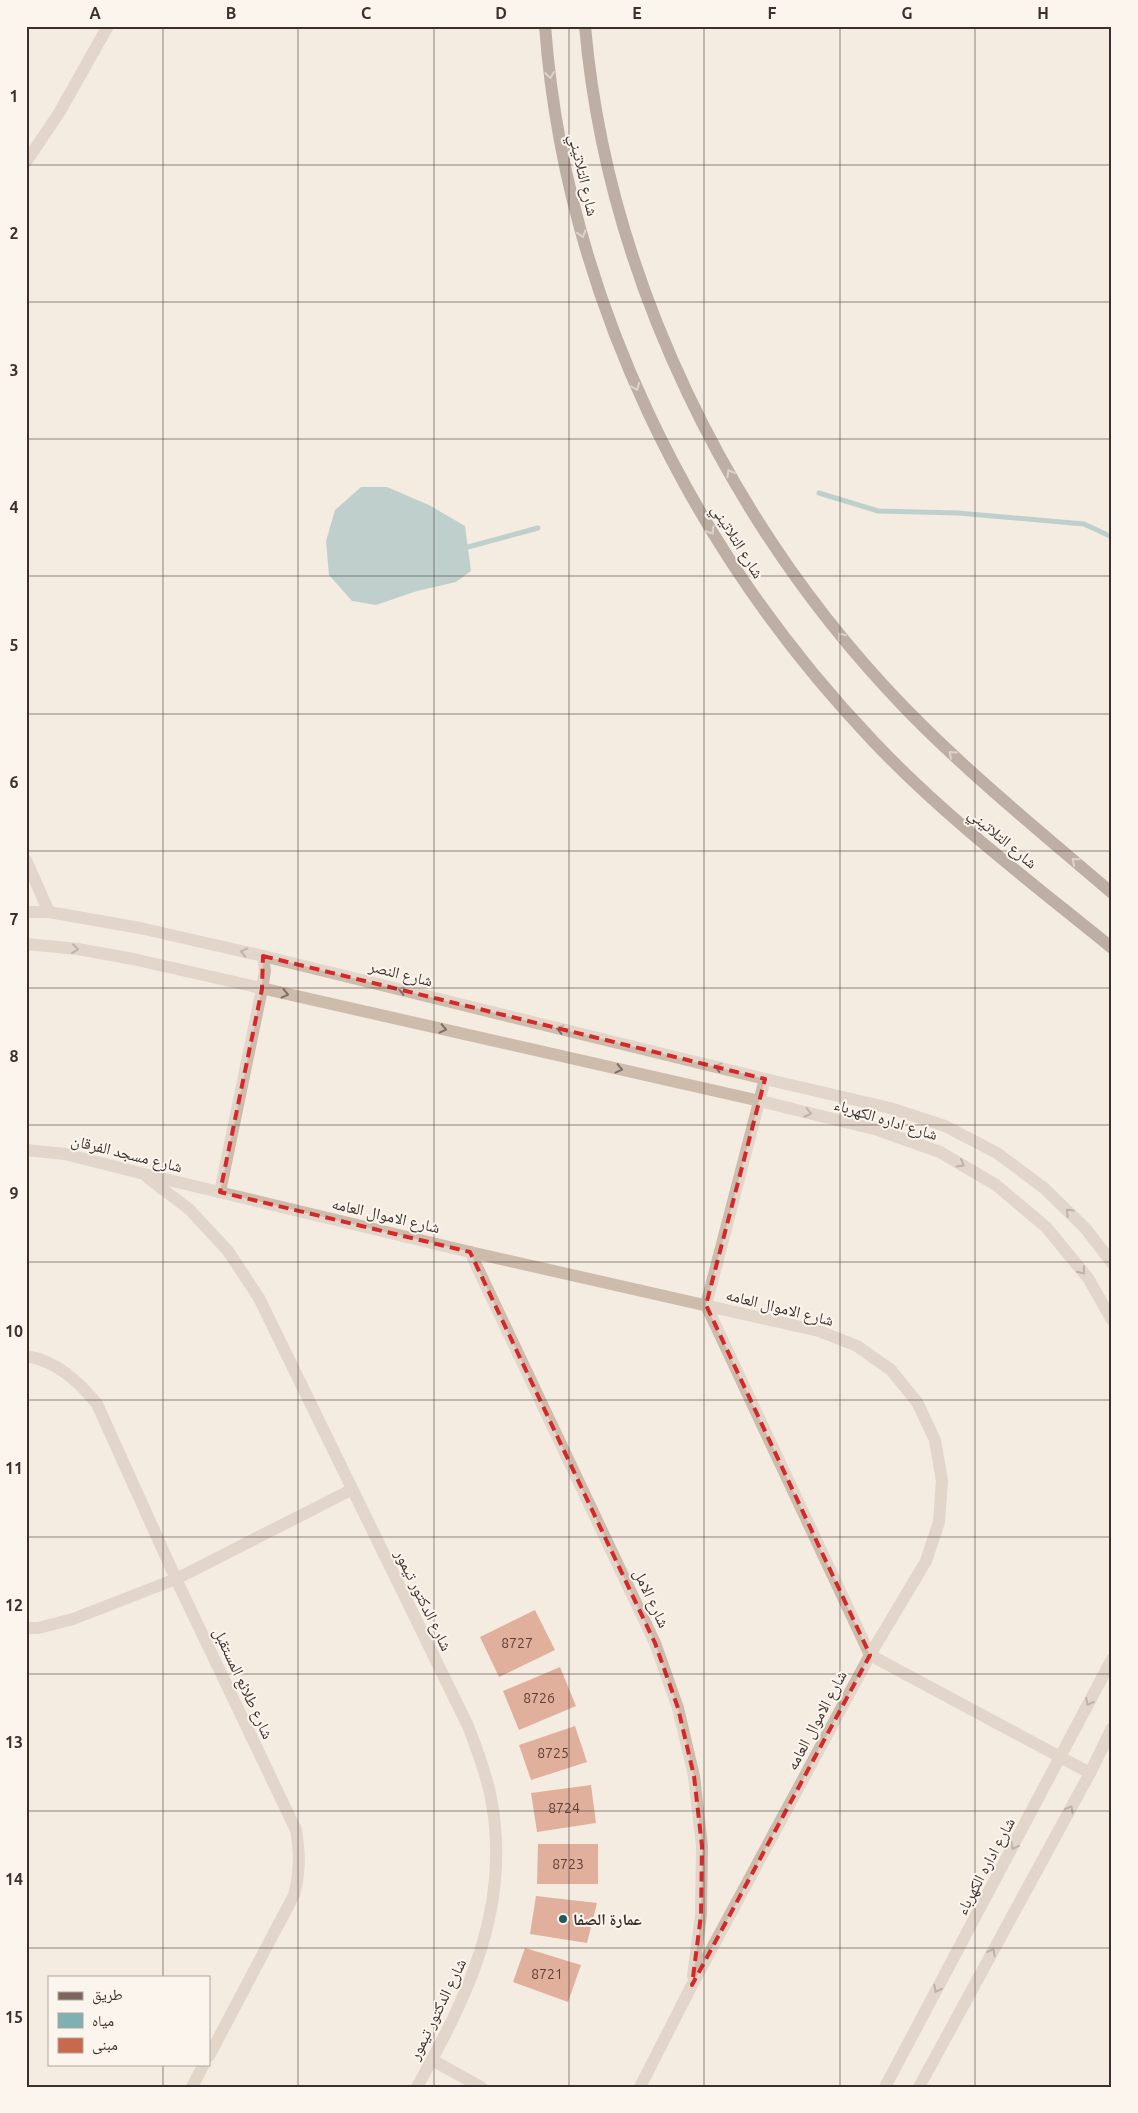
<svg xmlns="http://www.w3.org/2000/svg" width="1138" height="2113" viewBox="0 0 1138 2113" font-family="Ubuntu,'Noto Naskh Arabic',sans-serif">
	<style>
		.water { fill: #7fb0b2 }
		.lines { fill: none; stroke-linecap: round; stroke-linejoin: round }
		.stream { stroke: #7fb0b2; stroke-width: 5 }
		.building { fill: #c8694b }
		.minor { stroke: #cdbbac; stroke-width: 12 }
		.major { stroke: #7d675c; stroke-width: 12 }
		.oneway { stroke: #c2b5ac }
		.oneway2 { stroke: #7d6f65 }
		.marked { fill: none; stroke: #d62828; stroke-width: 4; stroke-dasharray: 10 6; stroke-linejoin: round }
		.grid { fill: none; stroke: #3b302b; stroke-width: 1; stroke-opacity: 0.55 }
		.poi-dot { fill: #1f5a5e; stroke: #fbf5ee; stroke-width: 2 }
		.labels { text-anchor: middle; stroke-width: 4; stroke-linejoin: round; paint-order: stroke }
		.number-label { font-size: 14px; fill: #5e3e33 }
		.street-label { font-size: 16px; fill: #3b302b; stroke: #fbf5ee }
		.poi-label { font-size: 16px; font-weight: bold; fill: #3b302b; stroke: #fbf5ee; text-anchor: start }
		.neatline { fill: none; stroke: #3b302b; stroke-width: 2 }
		.grid-label { font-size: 16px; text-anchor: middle; font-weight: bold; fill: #3b302b }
	</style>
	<rect width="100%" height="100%" fill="#f4ebe1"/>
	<!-- water -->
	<polygon class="water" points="361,487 387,487 429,505 465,526 471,571 456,582 417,591 376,605 352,601 329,575 326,541 335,510"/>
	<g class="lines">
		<!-- stream -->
		<g class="stream">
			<polyline points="819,493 878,511 958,513 1084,524 1112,537"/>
			<polyline points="468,547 538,528"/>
		</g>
	</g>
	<!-- building -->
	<g class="building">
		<polygon points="535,1610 555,1650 499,1677 480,1637"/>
		<polygon points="560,1667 576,1706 519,1730 503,1691"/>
		<polygon points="575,1726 587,1762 531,1780 519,1745"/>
		<polygon points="591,1785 596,1823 537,1832 531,1793"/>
		<polygon points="538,1844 598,1844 598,1884 537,1884"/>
		<polygon points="536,1896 597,1903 587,1943 530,1934"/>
		<polygon points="525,1948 581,1965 568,2002 513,1982"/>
	</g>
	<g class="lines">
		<!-- minor -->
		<g class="minor">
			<polyline points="26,162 59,113 108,26"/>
			<polyline points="26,860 49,912"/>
			<polyline points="26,912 49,912 140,928 263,956 765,1079 890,1108 945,1126 997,1153 1044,1188 1086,1229 1112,1263"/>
			<polyline points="26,944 78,949 133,959 760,1101 878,1130 940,1152 996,1185 1046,1227 1088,1278 1112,1320"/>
			<polyline points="765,1079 706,1305 870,1655 1090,1773"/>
			<polyline points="26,1150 65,1154 144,1174 470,1252 819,1331 857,1346 891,1370 917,1402 935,1440 942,1481 939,1522 926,1561 870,1655 692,1985 640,2087"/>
			<path d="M 148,1178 L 189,1209 L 228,1251 L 259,1298 L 468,1726 C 477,1749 486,1773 491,1798 C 512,1907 468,1995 417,2087"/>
			<polyline points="220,1192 262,989 265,971 263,956"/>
			<polyline points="470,1252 655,1643 678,1708 694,1776 702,1846 701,1915 693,1976"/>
			<path d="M 26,1356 C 57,1361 78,1381 97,1404 L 176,1579 L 296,1830 C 300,1854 300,1872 294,1895 L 209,2056"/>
			<polyline points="26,1628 38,1628 73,1619 176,1579 351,1490"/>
			<polyline points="432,2060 481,2087"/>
			<polyline points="192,2087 204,2064"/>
			<polyline points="885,2087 1112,1659"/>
			<polyline points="919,2087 1090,1773 1112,1728"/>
		</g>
		<!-- major -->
		<g class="major">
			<path d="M 545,26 C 565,294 690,549 874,742 C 946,818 1031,882 1112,948"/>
			<path d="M 585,26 C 607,277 730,527 905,708 C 969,774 1042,833 1112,893"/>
		</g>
	</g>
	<!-- one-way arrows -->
	<defs><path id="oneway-chevron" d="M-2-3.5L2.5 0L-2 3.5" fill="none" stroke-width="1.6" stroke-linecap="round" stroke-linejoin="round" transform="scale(1.25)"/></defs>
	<g class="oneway">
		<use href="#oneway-chevron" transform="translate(550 75) rotate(83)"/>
		<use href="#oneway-chevron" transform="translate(582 234) rotate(73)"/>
		<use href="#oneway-chevron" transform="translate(636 387) rotate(67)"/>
		<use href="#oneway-chevron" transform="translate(730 473) rotate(-119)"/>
		<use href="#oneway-chevron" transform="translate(711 531) rotate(59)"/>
		<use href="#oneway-chevron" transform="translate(841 636) rotate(-130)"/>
		<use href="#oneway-chevron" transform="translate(952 754) rotate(-138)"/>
		<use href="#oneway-chevron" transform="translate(1075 861) rotate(-139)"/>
	</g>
	<g class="oneway2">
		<use href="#oneway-chevron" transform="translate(75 949) rotate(7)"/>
		<use href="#oneway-chevron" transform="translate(244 952) rotate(-167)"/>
		<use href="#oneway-chevron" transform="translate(402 990) rotate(-166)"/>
		<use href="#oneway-chevron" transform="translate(285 994) rotate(13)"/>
		<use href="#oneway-chevron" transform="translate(443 1029) rotate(13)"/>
		<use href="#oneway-chevron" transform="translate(560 1029) rotate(-166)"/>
		<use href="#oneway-chevron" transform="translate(718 1067) rotate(-166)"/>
		<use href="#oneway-chevron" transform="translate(619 1069) rotate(13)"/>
		<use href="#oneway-chevron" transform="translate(808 1113) rotate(14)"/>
		<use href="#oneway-chevron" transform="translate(961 1164) rotate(30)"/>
		<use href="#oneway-chevron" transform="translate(1069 1212) rotate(-136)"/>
		<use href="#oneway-chevron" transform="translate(1082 1271) rotate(51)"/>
		<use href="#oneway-chevron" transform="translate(1089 1702) rotate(117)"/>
		<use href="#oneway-chevron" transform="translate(1070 1809) rotate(-61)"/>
		<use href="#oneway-chevron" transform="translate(1014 1846) rotate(118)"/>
		<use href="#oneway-chevron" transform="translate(992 1952) rotate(-61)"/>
		<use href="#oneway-chevron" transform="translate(937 1989) rotate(118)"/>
	</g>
	<!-- marked area -->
	<path d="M0 0H1138V2113H0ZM 263,956 L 765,1079 L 706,1305 L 870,1655 L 692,1985 L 701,1915 L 702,1846 L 694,1776 L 678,1708 L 655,1643 L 470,1252 L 220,1192 L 262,989 Z" fill="#f4ebe1" fill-opacity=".55" fill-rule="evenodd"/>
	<path class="marked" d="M 263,956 L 765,1079 L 706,1305 L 870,1655 L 692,1985 L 701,1915 L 702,1846 L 694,1776 L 678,1708 L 655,1643 L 470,1252 L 220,1192 L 262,989 Z"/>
	<!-- grid -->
	<path class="grid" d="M 163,26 L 163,1977M 298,26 L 298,2087M 434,26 L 434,2087M 569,26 L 569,2087M 704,26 L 704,2087M 840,26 L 840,2087M 975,26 L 975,2087M 26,165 L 1112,165M 26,302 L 1112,302M 26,439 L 1112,439M 26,576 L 1112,576M 26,714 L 1112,714M 26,851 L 1112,851M 26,988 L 1112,988M 26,1125 L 1112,1125M 26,1262 L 1112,1262M 26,1400 L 1112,1400M 26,1537 L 1112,1537M 26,1674 L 1112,1674M 26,1811 L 1112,1811M 26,1948 L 1112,1948M 163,2064 L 163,2087"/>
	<!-- markers -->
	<circle class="poi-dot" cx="563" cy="1919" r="5"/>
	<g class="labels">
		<!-- number labels -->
		<g class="number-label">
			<text x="517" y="1648">8727</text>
			<text x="539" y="1703">8726</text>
			<text x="553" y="1758">8725</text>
			<text x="564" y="1813">8724</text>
			<text x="568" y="1869">8723</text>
			<text x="547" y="1979">8721</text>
		</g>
		<!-- street labels -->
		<g class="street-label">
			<text transform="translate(584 175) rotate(77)" y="6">شارع التلاتيني</text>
			<text transform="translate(738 541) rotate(58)" y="6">شارع التلاتيني</text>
			<text transform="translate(1003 838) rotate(40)" y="6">شارع التلاتيني</text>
			<text transform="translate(401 973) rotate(14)" y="6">شارع النصر</text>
			<text transform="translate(886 1119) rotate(17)" y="6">شارع اداره الكهرباء</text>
			<text transform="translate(127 1153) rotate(14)" y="6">شارع مسجد الفرقان</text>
			<text transform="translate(386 1215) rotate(13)" y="6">شارع الاموال العامه</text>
			<text transform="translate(780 1307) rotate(14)" y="6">شارع الاموال العامه</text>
			<text transform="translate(652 1598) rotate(65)" y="6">شارع الامل</text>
			<text transform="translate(424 1600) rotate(64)" y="6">شارع الدكتور تيمور</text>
			<text transform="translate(244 1683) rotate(65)" y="6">شارع طلائع المستقبل</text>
			<text transform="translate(816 1720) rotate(-62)" y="6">شارع الاموال العامه</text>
			<text transform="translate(985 1866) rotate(-62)" y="6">شارع اداره الكهرباء</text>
			<text transform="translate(437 2009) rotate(-64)" y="6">شارع الدكتور تيمور</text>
		</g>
		<!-- poi labels -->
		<g class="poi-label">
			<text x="573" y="1925">عمارة الصفا</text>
		</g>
	</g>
	<!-- border -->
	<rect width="1138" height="2113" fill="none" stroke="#fbf5ee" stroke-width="55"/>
	<!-- legend -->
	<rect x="48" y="1976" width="162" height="90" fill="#fbf5ee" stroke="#aea6a0"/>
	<rect x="58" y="1992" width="25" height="8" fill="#7d675c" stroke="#aea6a0"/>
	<text x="92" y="2000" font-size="15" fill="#3b302b">طريق</text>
	<rect x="58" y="2013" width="25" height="15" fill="#7fb0b2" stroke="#aea6a0"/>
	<text x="92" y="2026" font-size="15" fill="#3b302b">مياه</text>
	<rect x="58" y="2038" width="25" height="15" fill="#c8694b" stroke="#aea6a0"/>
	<text x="92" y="2050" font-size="15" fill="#3b302b">مبنى</text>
	<rect x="28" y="28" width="1082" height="2058" class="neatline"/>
	<g class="grid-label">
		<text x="95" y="19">A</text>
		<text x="231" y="19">B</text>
		<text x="366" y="19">C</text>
		<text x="501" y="19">D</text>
		<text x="637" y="19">E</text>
		<text x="772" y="19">F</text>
		<text x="907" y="19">G</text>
		<text x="1043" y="19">H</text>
		<text x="14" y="102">1</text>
		<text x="14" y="239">2</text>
		<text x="14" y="376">3</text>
		<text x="14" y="513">4</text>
		<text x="14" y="651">5</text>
		<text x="14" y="788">6</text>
		<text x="14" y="925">7</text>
		<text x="14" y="1062">8</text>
		<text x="14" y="1199">9</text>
		<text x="14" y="1337">10</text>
		<text x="14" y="1474">11</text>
		<text x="14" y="1611">12</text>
		<text x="14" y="1748">13</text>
		<text x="14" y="1885">14</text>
		<text x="14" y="2023">15</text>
	</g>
</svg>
